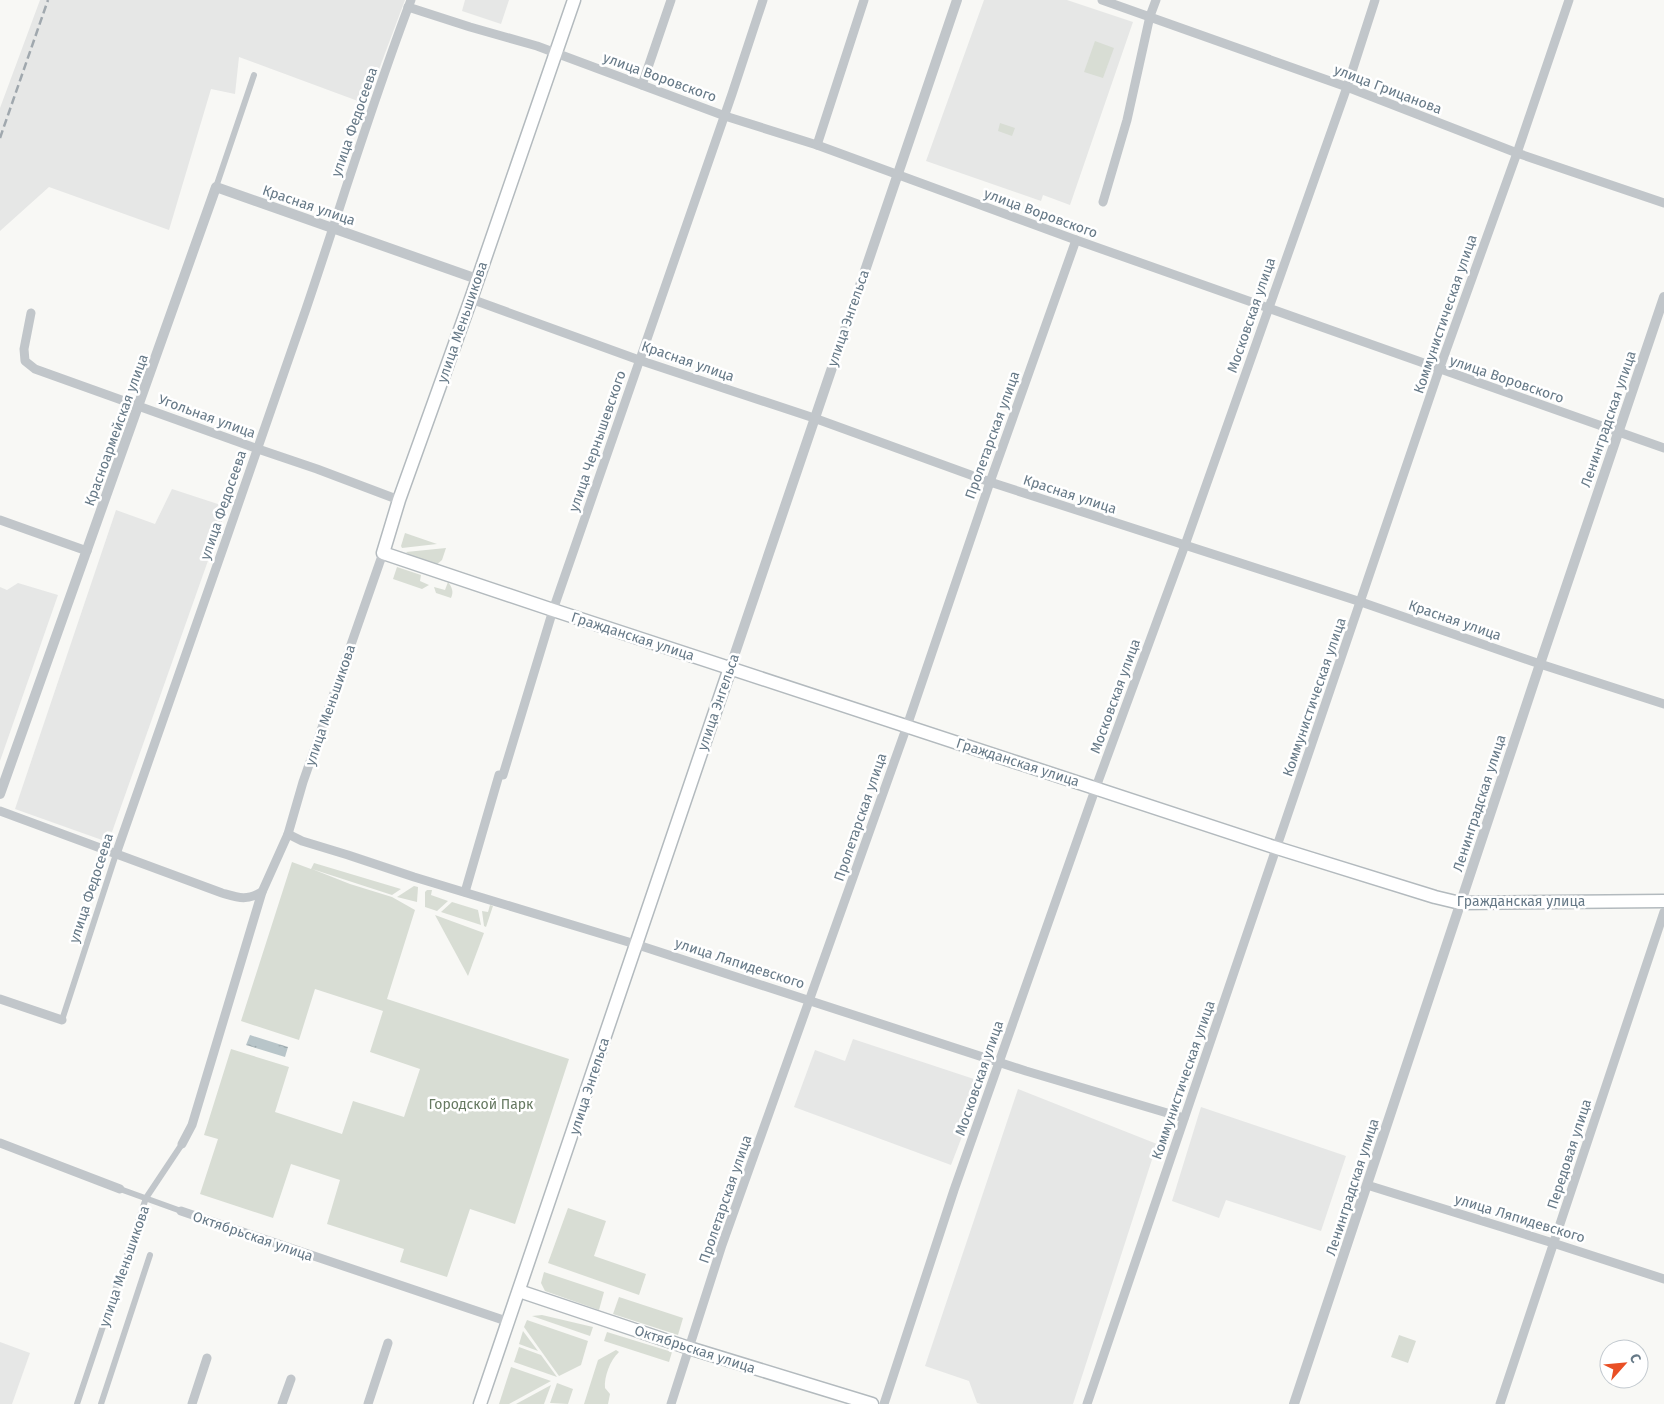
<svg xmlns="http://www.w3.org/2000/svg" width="1664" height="1404" viewBox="0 0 1664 1404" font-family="'Fira Sans',sans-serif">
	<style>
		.built { fill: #e6e7e6 }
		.green { fill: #d8ddd4 }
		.water { fill: url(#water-ripples) }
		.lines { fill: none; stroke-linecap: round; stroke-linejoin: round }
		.secondary-casing { stroke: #b3babe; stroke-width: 15 }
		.pedestrian { stroke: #c1c6ca; stroke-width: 6 }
		.minor { stroke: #c1c6ca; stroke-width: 9 }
		.tertiary { stroke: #c1c6ca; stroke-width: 10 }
		.secondary { stroke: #fff; stroke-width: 12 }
		.rail { stroke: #a0a8ae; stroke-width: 2.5; stroke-dasharray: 8 4; stroke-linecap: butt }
		.labels { text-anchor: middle; stroke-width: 5; stroke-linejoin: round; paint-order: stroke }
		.street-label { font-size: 14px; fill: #667987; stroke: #fff }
		.park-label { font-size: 14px; fill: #667961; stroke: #fff }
	</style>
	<defs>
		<pattern id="water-ripples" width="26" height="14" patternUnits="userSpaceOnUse" patternTransform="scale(1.25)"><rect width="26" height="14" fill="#b8c5c9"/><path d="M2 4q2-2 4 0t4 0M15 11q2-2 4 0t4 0" fill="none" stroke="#99a5a9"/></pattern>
	</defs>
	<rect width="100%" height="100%" fill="#f8f8f5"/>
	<!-- built -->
	<g class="built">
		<polygon points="40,0 405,0 366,104 239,57 235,94 211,89 169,230 49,187 0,231 0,108"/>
		<polygon points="465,0 509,0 501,24 462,11"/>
		<polygon points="984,0 1067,0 1133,22 1070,205 1043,195 1041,201 926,161"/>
		<polygon points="172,489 227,507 112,832 107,831 102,840 15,809 116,510 155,524"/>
		<polygon points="18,583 58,595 0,761 0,587 7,590"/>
		<polygon points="853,1039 983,1082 951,1165 794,1107 815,1050 845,1061"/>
		<polygon points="1018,1089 1157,1144 1073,1404 981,1404 977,1403 969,1381 925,1366"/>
		<polygon points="1201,1107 1346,1156 1321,1231 1226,1200 1219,1218 1172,1201"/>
		<polygon points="0,1342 30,1353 12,1404 0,1404"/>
	</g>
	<!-- green -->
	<g class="green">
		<polygon points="1095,41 1114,48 1103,78 1084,72"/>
		<polygon points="1000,123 1015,128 1012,136 998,131"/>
		<polygon points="405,533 437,544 402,548 401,546"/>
		<polygon points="446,548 442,560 436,565 410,556 406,552"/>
		<polygon points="397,567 421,575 420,581 429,585 422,589 393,579"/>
		<path d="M 448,582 C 452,587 454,592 451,598 L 436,593 L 434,587 L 445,590 Z"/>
		<polygon points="292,862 311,869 314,863 401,889 392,895 312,869 350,884 392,897 415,910 387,999 569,1059 515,1224 470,1209 447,1277 400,1262 404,1249 327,1224 340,1180 291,1164 273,1218 200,1194 218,1139 204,1135 231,1049 289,1067 275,1112 342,1134 353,1101 404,1117 420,1069 370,1052 383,1011 315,989 299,1040 241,1021"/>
		<polygon points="414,886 418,887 417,902 397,897"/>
		<polygon points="427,890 432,890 431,895 448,901 437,911 425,907 425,892"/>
		<polygon points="452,902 478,910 481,925 441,912"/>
		<polygon points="490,905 493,906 486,927 484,926 482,911 488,912"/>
		<polygon points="435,915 484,933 468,976"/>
		<polygon points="568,1208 606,1221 594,1256 646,1274 639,1295 548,1263"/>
		<polygon points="544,1272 604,1292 599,1310 545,1291 541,1283"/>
		<polygon points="619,1297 683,1318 678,1335 613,1314"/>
		<polygon points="542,1315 593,1327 590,1336 532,1316"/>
		<polygon points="527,1320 588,1341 581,1365 559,1376 524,1327"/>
		<polygon points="523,1331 538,1351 519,1344"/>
		<polygon points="607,1332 672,1352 669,1362 604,1341"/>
		<polygon points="1399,1335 1416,1341 1408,1363 1391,1357"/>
		<polygon points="519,1347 541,1355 557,1377 514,1362"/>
		<path d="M 616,1350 L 619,1352 C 610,1360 604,1377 605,1388 L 610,1394 L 608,1404 L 584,1404 L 598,1360 Z"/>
		<polygon points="511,1367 551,1381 509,1404 499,1404"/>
		<polygon points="557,1383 573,1389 568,1404 550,1403"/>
		<polygon points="551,1385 544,1404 516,1404"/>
	</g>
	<!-- water -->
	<polygon class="water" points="250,1035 288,1047 285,1057 246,1045"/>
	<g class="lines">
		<defs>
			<g id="secondary">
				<polyline points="574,0 471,299 399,500 383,553 553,610 1277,848 1435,897 1460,903 1664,901"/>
				<polyline points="519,1291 689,1348 872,1404"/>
				<path d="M 480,1404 C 565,1159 646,913 730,668"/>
			</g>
		</defs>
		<!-- secondary casing -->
		<use href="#secondary" class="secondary-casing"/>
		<!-- pedestrian -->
		<g class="pedestrian">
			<polyline points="216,187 254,75"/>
			<polyline points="62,1020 116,854"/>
			<polyline points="120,1189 181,1211"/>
			<polyline points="77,1404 146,1198 182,1144"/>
			<polyline points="101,1404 150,1255"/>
		</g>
		<!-- minor -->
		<g class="minor">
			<polyline points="1102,0 1347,87 1517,153 1664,203"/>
			<polyline points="408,7 470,27 537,46 725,116 817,145 1076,240 1664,448"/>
			<polyline points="642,85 671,0"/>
			<polyline points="817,145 864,0"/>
			<polyline points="1103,202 1127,120 1150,16 1156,0"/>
			<polyline points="471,299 639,360 814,418 990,482 1361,602 1540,664 1664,704"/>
			<polyline points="31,313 24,349 25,361 35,369 258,449 317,469 399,500"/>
			<polyline points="0,520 87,551"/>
			<path d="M 0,811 L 222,893 C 239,898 246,901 262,892"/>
			<polyline points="288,834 302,841 348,855 414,877 635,944 1026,1071 1184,1118"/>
			<path d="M 116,854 C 180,672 243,491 306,309 C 341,206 372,102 411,0"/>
			<polyline points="465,892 499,775 503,775 553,610 732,94 763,0"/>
			<polyline points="0,999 62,1020"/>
			<polyline points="0,1143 120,1189"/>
			<polyline points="182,1144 192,1125 262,892 288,834 303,782 383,553"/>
			<polyline points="1367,1185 1553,1243 1664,1279"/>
			<polyline points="181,1211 509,1322"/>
			<polyline points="192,1404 207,1358"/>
			<polyline points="282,1404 291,1379"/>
			<polyline points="368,1404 388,1343"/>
			<polyline points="671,1404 722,1245 907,726 990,482 1076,240"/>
			<polyline points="884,1404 954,1190 1096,787 1185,545 1347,87 1375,0"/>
			<polyline points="1087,1404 1439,370 1517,153 1569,0"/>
			<polyline points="1500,1404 1664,912"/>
		</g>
		<!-- tertiary -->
		<g class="tertiary">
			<polyline points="730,668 957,0"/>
			<polyline points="0,794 216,187 477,279"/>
			<polyline points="1294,1404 1540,664 1664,297"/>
		</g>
		<!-- secondary -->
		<use href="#secondary" class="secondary"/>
		<!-- rail -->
		<polyline class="rail" points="0,138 48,0"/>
	</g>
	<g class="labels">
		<!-- street labels -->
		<g class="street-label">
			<text transform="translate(660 77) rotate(20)" y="5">улица Воровского</text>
			<text transform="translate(1388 89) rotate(21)" y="5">улица Грицанова</text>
			<text transform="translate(354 122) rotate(-71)" y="5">улица Федосеева</text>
			<text transform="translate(309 205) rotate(19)" y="5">Красная улица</text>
			<text transform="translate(1041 213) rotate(20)" y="5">улица Воровского</text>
			<text transform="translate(1445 314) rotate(-71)" y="5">Коммунистическая улица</text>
			<text transform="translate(1251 315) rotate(-71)" y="5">Московская улица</text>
			<text transform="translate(848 318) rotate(-71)" y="5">улица Энгельса</text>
			<text transform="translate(462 322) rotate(-71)" y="5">улица Меньшикова</text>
			<text transform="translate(688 361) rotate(19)" y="5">Красная улица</text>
			<text transform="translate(1507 379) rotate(19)" y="5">улица Воровского</text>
			<text transform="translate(207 416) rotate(20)" y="5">Угольная улица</text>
			<text transform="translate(1608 419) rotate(-71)" y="5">Ленинградская улица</text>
			<text transform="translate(116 430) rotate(-70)" y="5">Красноармейская улица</text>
			<text transform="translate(992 435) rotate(-70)" y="5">Пролетарская улица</text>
			<text transform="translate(597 441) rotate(-71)" y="5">улица Чернышевского</text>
			<text transform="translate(1070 494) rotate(18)" y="5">Красная улица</text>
			<text transform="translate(223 505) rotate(-71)" y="5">улица Федосеева</text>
			<text transform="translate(1455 620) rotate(19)" y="5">Красная улица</text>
			<text transform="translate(633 636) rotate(18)" y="5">Гражданская улица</text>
			<text transform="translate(1115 696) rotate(-70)" y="5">Московская улица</text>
			<text transform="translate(1314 697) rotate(-71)" y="5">Коммунистическая улица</text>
			<text transform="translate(718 702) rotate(-71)" y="5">улица Энгельса</text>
			<text transform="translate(330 705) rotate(-71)" y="5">улица Меньшикова</text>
			<text transform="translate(1018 762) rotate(18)" y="5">Гражданская улица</text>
			<text transform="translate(1479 803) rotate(-72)" y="5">Ленинградская улица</text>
			<text transform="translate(860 817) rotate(-71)" y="5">Пролетарская улица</text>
			<text transform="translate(91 888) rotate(-72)" y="5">улица Федосеева</text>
			<text x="1521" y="906">Гражданская улица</text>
			<text transform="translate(740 963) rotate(18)" y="5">улица Ляпидевского</text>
			<text transform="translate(979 1078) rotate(-71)" y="5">Московская улица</text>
			<text transform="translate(1183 1080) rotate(-71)" y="5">Коммунистическая улица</text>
			<text transform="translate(589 1086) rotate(-72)" y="5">улица Энгельса</text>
			<text transform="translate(1569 1154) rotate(-72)" y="5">Передовая улица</text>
			<text transform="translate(1352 1187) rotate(-72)" y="5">Ленинградская улица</text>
			<text transform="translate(725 1199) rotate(-71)" y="5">Пролетарская улица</text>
			<text transform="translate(1520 1218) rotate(17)" y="5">улица Ляпидевского</text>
			<text transform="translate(253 1236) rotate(19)" y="5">Октябрьская улица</text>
			<text transform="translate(124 1266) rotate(-71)" y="5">улица Меньшикова</text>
			<text transform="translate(695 1349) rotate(18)" y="5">Октябрьская улица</text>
		</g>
		<!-- park labels -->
		<g class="park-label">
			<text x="481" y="1109">Городской Парк</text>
		</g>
	</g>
	<!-- north arrow -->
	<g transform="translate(1624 1364) rotate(63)"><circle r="24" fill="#ffffff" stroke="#c2c9cf"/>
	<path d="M0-4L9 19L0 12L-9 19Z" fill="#e94f25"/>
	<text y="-8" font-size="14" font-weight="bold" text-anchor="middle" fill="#667987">С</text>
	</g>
</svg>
